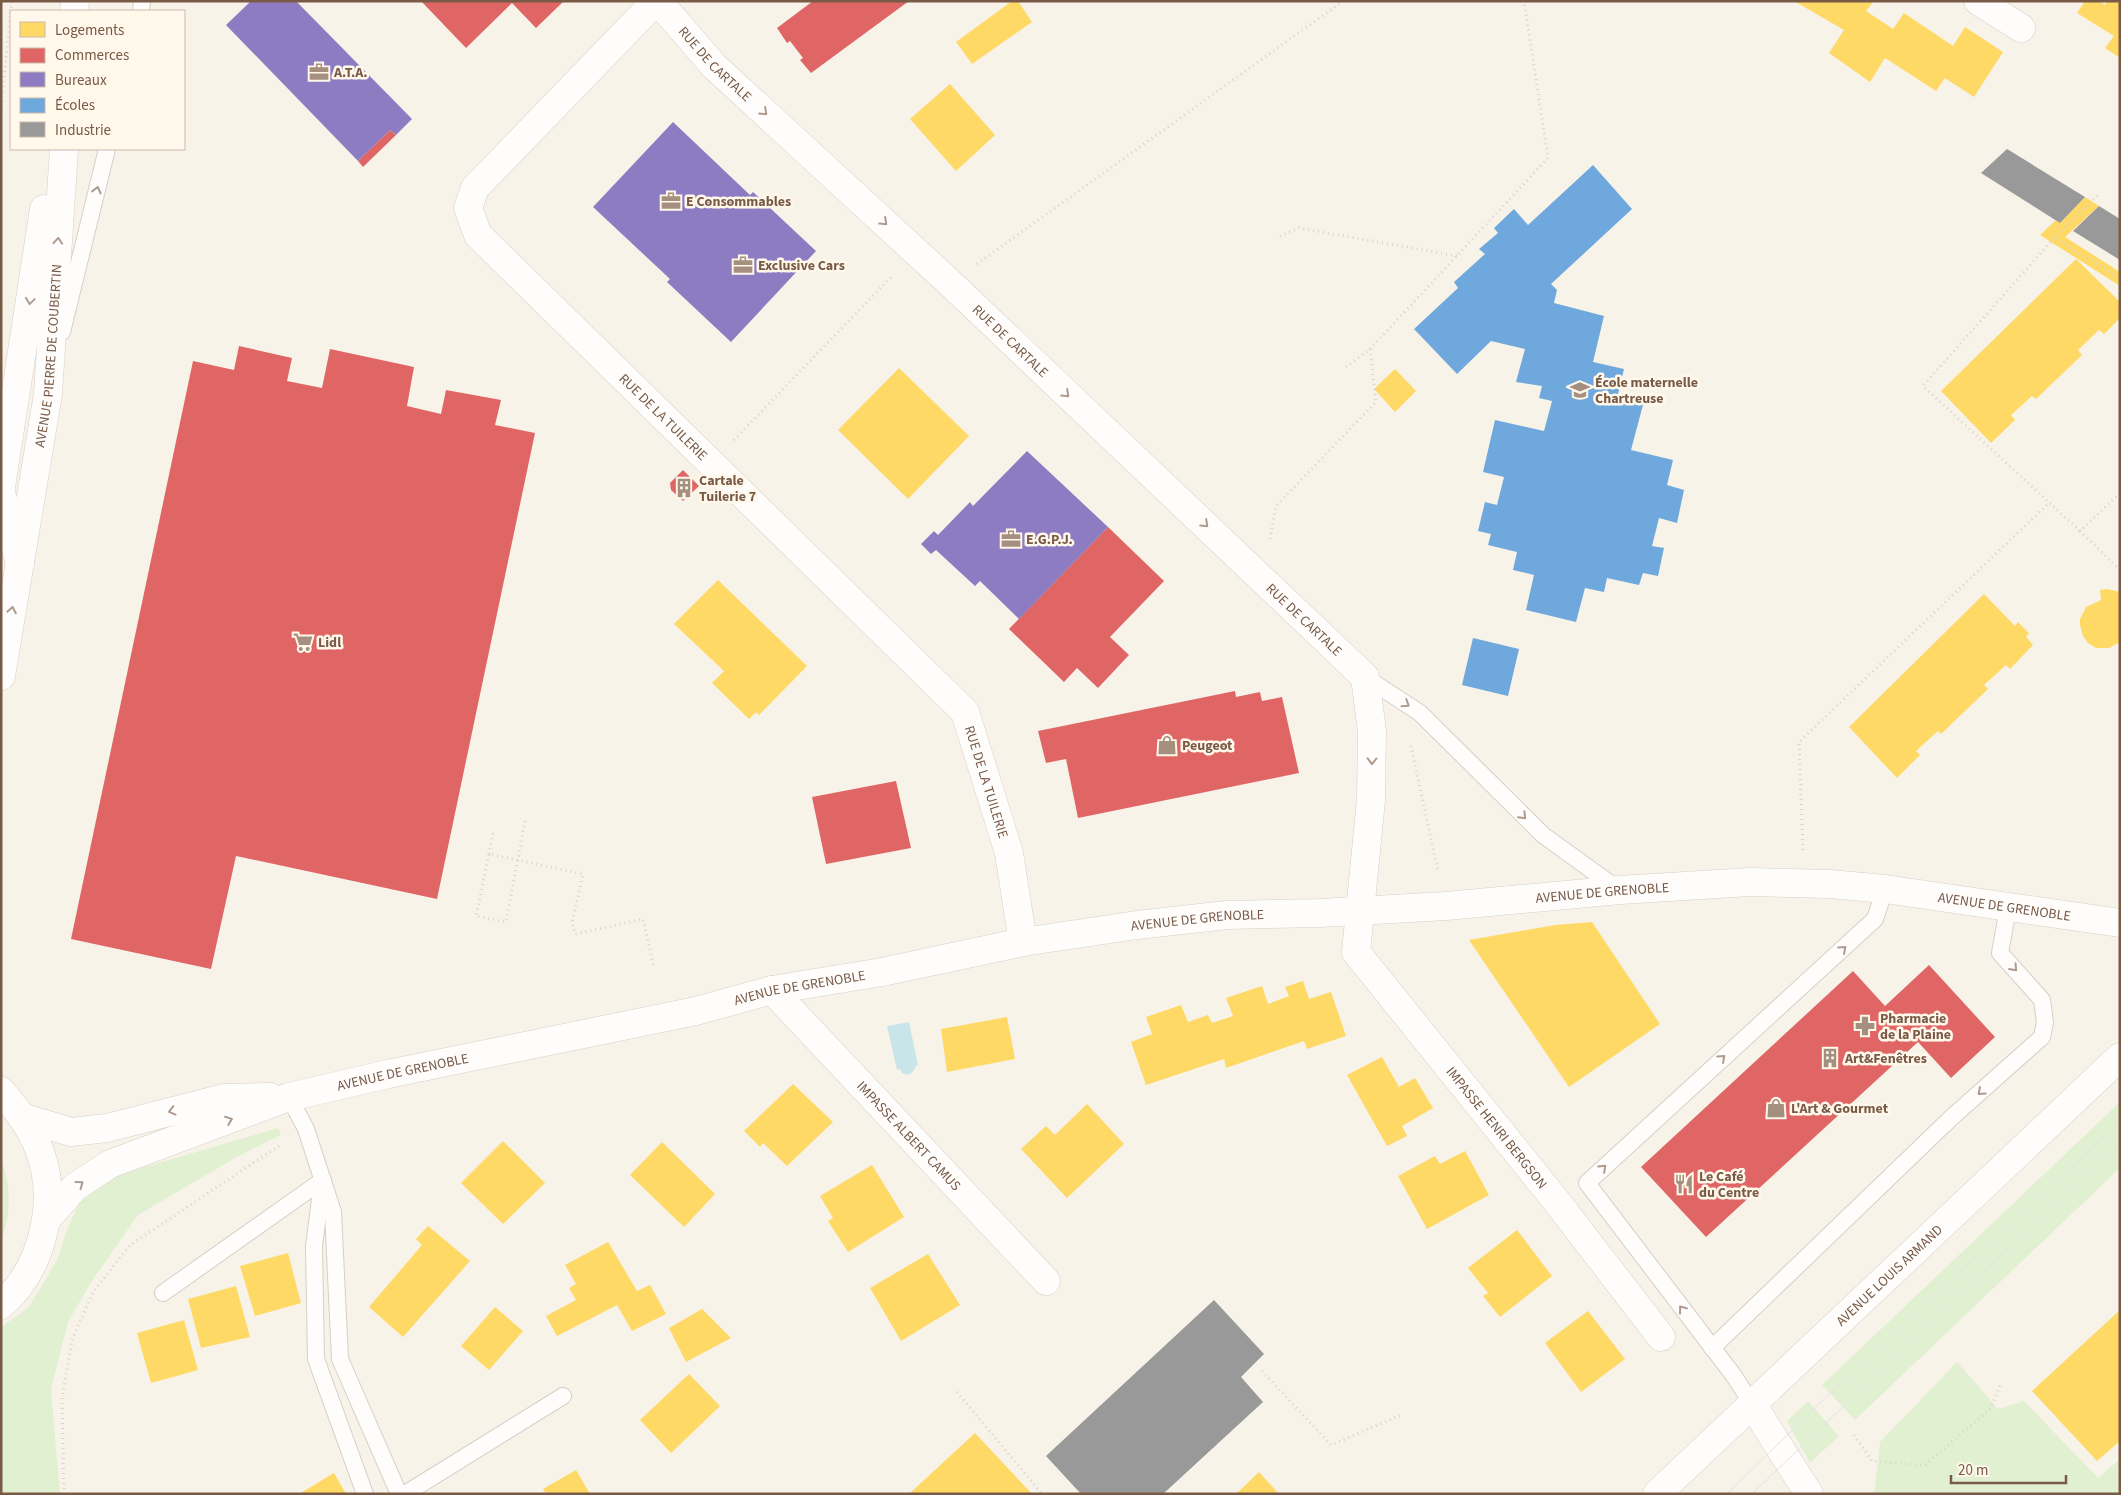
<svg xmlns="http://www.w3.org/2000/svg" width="2121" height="1495" viewBox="0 0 2121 1495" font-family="'Source Sans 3',sans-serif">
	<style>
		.green { fill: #e2f0d2 }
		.water { fill: #cae5e9 }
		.homes { fill: #ffd966 }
		.shops { fill: #e06666 }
		.offices { fill: #8e7cc3 }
		.schools { fill: #6fa8dc }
		.industry { fill: #999 }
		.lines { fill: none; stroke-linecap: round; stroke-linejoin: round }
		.service-casing { stroke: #d6cfc6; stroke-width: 18 }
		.minor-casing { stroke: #d6cfc6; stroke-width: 29 }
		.tertiary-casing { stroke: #d6cfc6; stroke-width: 29 }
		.secondary-casing { stroke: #d7cfc6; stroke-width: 29 }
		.path { stroke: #dbd2cb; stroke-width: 3; stroke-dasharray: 1 4; stroke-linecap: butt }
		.service { stroke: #fefdfc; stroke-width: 16 }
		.minor { stroke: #fefdfc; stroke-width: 28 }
		.tertiary { stroke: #fefdfc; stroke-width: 28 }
		.secondary { stroke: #fefdfc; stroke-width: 28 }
		.tram { stroke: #e5e1e5; stroke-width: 1 }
		.oneway { stroke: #ae9b8f }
		.labels { text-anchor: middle; stroke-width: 5; stroke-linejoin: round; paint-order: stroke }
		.street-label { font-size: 14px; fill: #785a47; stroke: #fff8eb }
		.poi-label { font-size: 14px; font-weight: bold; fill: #785a47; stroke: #fff8eb; text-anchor: start }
	</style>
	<rect width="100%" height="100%" fill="#f8f3e9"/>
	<!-- green -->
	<g class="green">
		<polygon points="2120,1102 2120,1168 1855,1420 1822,1385"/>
		<polygon points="278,1128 281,1135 235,1158 138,1215 92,1281 68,1322 51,1389 60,1494 1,1494 1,1327 29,1307 57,1260 67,1230 79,1203 114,1176"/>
		<path d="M 1,1158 C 11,1186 12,1212 1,1241 Z"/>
		<polygon points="1957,1362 1998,1409 2024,1401 2098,1478 2120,1459 2120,1494 1874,1494 1880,1442"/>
		<polygon points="1808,1401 1839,1436 1810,1463 1787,1421"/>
	</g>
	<!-- water -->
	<polygon class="water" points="909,1022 918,1065 916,1066 912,1073 907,1075 902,1073 900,1069 897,1070 887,1026"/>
	<!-- homes -->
	<g class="homes">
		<polygon points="1012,1 1018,1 1032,22 972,64 956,42"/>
		<polygon points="1794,1 1874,1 1866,11 1893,29 1904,13 1953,46 1965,27 2003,52 1974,97 1945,78 1936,91 1885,58 1870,82 1829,53 1844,30"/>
		<polygon points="2085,1 2099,1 2105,5 2107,1 2120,1 2120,58 2105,48 2114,36 2077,13"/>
		<polygon points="950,84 995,135 956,171 910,119"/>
		<polygon points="2085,197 2099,206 2065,237 2120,272 2120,286 2040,235 2056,220 2060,223"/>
		<polygon points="2076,259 2120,302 2120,318 2104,334 2099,330 2078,350 2082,355 2036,399 2032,396 2011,415 2015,420 1991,443 1941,391"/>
		<polygon points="899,368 969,436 908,499 838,430"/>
		<polygon points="1395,369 1416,391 1395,412 1374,389"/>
		<polygon points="718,580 807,666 759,715 756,712 749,719 712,683 724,671 674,624"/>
		<polygon points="2107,589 2120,592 2120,642 2109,648 2096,648 2088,643 2083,636 2080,625 2080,619 2086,607 2101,600 2100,590"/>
		<polygon points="1984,594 2015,626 2018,622 2029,633 2026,637 2033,645 2010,669 2006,665 1984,685 1988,689 1941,734 1938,731 1916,751 1920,755 1897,778 1849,727"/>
		<polygon points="1592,922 1660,1024 1569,1087 1469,940 1555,925"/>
		<polygon points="1303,981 1309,999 1331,992 1346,1036 1307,1049 1304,1041 1226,1068 1224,1059 1146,1085 1131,1042 1152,1034 1146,1017 1181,1005 1188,1022 1208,1015 1212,1023 1233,1016 1226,998 1262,986 1268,1004 1289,996 1285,987"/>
		<polygon points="1007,1017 1015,1059 947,1072 941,1029"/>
		<polygon points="1382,1057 1399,1087 1415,1078 1433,1108 1402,1126 1407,1136 1387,1146 1347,1075"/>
		<polygon points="793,1084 833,1122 787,1166 763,1143 760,1147 744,1131"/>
		<polygon points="1087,1104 1124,1144 1067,1198 1021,1149 1046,1126 1055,1135"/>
		<polygon points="503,1141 545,1183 503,1224 461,1183"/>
		<polygon points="662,1142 715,1194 684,1227 630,1175"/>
		<polygon points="1465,1151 1489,1195 1427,1229 1398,1176 1435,1156 1440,1164"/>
		<polygon points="872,1165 904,1217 848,1252 828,1221 833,1218 820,1196"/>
		<polygon points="428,1226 470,1261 403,1337 369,1307 422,1245 416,1239"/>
		<polygon points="1517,1230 1552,1276 1500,1317 1483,1296 1488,1293 1468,1268"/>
		<polygon points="608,1242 637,1291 650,1285 666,1314 632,1331 617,1305 557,1336 546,1316 576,1300 569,1288 576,1284 565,1265"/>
		<polygon points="288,1253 301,1303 255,1316 240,1266"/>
		<polygon points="928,1254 960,1305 901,1341 870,1288"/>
		<polygon points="236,1286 250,1337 201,1348 188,1299"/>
		<polygon points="495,1307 523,1331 489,1370 461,1346"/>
		<polygon points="702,1309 731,1338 686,1362 669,1328"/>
		<polygon points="2120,1310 2120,1441 2097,1461 2032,1391"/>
		<polygon points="1588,1311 1625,1359 1581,1392 1545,1343"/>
		<polygon points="184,1320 198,1370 151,1383 137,1333"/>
		<polygon points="689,1374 720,1406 671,1453 640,1420"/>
		<polygon points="975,1433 1032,1494 909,1494"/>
		<polygon points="576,1470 590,1494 546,1494 543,1489"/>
		<polygon points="1259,1472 1279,1494 1236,1494"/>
		<polygon points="334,1473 346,1494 299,1494"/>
	</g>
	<!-- shops -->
	<g class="shops">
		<polygon points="421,1 564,1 536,28 512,3 466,48"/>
		<polygon points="813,1 909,1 811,73 800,60 803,58 790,41 787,43 777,28"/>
		<polygon points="390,130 396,135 363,167 358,161"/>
		<polygon points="239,346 292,358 287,381 322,388 330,349 414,367 407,406 441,414 446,390 501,400 495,425 535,433 437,899 236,856 211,969 71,939 193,361 234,370"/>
		<polygon points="683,470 699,486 683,501 671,490 670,483"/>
		<polygon points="1108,527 1164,581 1110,637 1129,655 1098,688 1077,668 1064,682 1009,629"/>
		<polygon points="1235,691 1236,697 1260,692 1262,701 1282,697 1299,773 1078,818 1066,759 1046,763 1038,731"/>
		<polygon points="896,781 911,848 826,864 812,797"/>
		<polygon points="1929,965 1995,1037 1951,1078 1918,1042 1706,1237 1641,1167 1853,971 1885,1006"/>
	</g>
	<!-- offices -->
	<g class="offices">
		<polygon points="251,1 296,1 412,119 396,135 390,130 358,161 226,25"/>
		<polygon points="673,122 750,195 753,192 816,251 731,342 667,282 670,279 593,207"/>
		<polygon points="1027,451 1108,527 1019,619 980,581 975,586 936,550 931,554 921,544 934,531 938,535 970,502 973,506"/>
	</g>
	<!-- schools -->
	<g class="schools">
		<polygon points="1593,165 1632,209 1551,284 1557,290 1554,303 1604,316 1593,362 1624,369 1618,394 1644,401 1631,450 1673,460 1667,485 1684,490 1677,523 1659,518 1652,546 1664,548 1658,576 1643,573 1639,585 1607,578 1604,592 1585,588 1576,622 1526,610 1534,575 1513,570 1517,552 1488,545 1491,534 1478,531 1485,502 1497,505 1504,477 1483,472 1495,420 1544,431 1552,401 1539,398 1542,386 1516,382 1525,349 1491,341 1457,374 1414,329 1458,288 1454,282 1485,254 1479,249 1498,233 1494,228 1514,209 1528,225"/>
		<polygon points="1473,638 1519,649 1508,696 1462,685"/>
	</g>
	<!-- industry -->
	<g class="industry">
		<polygon points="2007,149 2085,197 2060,223 1981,173"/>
		<polygon points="2099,206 2120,219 2120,260 2073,231"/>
		<polygon points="1214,1300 1264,1354 1241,1377 1263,1402 1163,1494 1081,1494 1046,1456"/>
	</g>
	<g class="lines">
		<defs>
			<g id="service">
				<polyline points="141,11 142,1"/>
				<polyline points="62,332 107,149"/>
				<polyline points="1365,677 1420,713 1543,835 1619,890"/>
				<polyline points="289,1097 306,1129 333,1212 340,1359 399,1494"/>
				<polyline points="322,1184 314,1246 316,1359 365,1494"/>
				<polyline points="163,1293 323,1180"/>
				<polyline points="1712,1348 1951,1118 2042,1037 2045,1022 2042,1000 2000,953 2008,908"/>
				<polyline points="1752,1404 1734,1376 1587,1183 1875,919 1885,889"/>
				<polyline points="405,1494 563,1396"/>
			</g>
			<g id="minor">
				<path id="s1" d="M 656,1 L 475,188 L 468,208 L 478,235 L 965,712 L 1009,853 L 1023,942"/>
				<path id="s2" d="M 658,1 L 714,66 L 950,283 L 1365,677 L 1372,731 L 1371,800 L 1356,952 L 1557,1202 L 1661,1337"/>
				<polyline points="1978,1 2021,28"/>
				<polyline points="1,493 20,563"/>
				<path id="s3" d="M 772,990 L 1046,1281"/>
				<polyline points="1752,1404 1809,1494"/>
				<path id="s4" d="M 1657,1494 L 2120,1057"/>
			</g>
			<g id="tertiary">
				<polyline points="24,1118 71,1132 107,1128 224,1098 270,1097"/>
				<path id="s5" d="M 47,1219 L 75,1187 L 110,1164 L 289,1097 L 388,1074 L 696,1011 L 772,990 L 882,972 L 1023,942 L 1137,925 L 1227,915 L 1320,913 L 1446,906 L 1620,890 L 1750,882 L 1830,884 L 1885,889 L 2120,923"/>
			</g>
			<g id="secondary">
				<polyline points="74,11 75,1"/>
				<polyline points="1,487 44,209"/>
				<path id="s6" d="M 1,676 L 48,394 L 64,149"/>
				<path d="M 1,1091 C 16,1109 31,1127 39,1149 C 59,1201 43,1269 1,1305"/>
			</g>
		</defs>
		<!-- service casing -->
		<use href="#service" class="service-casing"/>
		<!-- minor casing -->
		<use href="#minor" class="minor-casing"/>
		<!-- tertiary casing -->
		<use href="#tertiary" class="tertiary-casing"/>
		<!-- secondary casing -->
		<use href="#secondary" class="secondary-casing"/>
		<!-- path -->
		<g class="path">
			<polyline points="1,107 12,1"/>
			<polyline points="1280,236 1299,228 1457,256"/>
			<polyline points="2054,238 2100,193"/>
			<polyline points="977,264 1343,1"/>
			<polyline points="1346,367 1370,349 1548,158 1524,1"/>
			<polyline points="734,440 893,275"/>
			<polyline points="2120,493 2080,531 2120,570"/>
			<polyline points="2080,531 1923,386 2054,238 2120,278"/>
			<polyline points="1270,539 1276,506 1376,402 1370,349"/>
			<polyline points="1411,746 1438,872"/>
			<polyline points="525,821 506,922 476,916 489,854 583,874 572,923 575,934 643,919 654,968"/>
			<polyline points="1803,850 1799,742 2049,503"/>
			<polyline points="489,854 493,833"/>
			<polyline points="1262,1371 1331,1445 1401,1415"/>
			<polyline points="957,1392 1042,1494"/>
			<polyline points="1854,1435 1872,1461 1925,1465 1991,1408 2001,1383"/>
			<polyline points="64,1494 62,1399 72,1340 93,1292 130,1245 282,1144"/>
		</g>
		<!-- service -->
		<use href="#service" class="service"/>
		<!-- minor -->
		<use href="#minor" class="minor"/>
		<!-- tertiary -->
		<use href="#tertiary" class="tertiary"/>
		<!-- secondary -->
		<use href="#secondary" class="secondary"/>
		<!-- tram -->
		<g class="tram">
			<polyline points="1727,1494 1822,1401 2120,1122"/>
			<polyline points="1752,1494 2120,1141"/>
		</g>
	</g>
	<!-- one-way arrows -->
	<defs><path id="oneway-chevron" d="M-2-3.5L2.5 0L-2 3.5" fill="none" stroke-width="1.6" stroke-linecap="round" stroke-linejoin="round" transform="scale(1.25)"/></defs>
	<g class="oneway">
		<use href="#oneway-chevron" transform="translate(764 112) rotate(43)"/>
		<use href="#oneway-chevron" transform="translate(97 190) rotate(-76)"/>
		<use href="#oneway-chevron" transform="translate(884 222) rotate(43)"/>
		<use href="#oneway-chevron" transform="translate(58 241) rotate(-86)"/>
		<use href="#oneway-chevron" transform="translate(30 301) rotate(98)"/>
		<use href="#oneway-chevron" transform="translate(1066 394) rotate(43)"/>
		<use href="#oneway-chevron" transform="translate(1205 524) rotate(43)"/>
		<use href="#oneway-chevron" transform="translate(12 610) rotate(-80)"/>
		<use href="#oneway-chevron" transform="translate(1406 704) rotate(33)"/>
		<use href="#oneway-chevron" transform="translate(1372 761) rotate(91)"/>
		<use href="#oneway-chevron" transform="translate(1523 816) rotate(45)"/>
		<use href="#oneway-chevron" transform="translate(1843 949) rotate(-42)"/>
		<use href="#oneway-chevron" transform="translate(2014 968) rotate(48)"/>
		<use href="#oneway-chevron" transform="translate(1722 1058) rotate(-42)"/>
		<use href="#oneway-chevron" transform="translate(1981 1092) rotate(138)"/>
		<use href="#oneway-chevron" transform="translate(172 1111) rotate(165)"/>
		<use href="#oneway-chevron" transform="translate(229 1120) rotate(-21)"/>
		<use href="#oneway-chevron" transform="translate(1603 1168) rotate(-43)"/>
		<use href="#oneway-chevron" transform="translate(80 1184) rotate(-36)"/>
		<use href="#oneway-chevron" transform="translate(1682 1309) rotate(-127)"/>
	</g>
	<!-- icons -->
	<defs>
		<symbol id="office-bare" viewBox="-9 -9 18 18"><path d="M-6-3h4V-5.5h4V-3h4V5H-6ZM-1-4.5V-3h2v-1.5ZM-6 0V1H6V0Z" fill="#a59080" stroke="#fff8eb" stroke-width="2.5" paint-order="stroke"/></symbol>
		<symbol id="school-bare" viewBox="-9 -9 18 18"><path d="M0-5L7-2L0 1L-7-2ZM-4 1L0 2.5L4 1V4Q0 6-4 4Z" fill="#a59080" stroke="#fff8eb" stroke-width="2.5" paint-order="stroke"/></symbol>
		<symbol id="building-bare" viewBox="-9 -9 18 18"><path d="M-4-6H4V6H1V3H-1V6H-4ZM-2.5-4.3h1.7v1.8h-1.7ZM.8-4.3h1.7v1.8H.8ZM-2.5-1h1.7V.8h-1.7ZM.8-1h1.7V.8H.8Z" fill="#a59080" stroke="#fff8eb" stroke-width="2.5" paint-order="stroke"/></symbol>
		<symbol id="supermarket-bare" viewBox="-9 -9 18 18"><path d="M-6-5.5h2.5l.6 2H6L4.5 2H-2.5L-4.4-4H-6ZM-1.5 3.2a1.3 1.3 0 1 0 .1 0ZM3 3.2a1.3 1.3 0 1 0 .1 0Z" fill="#a59080" stroke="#fff8eb" stroke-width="2.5" paint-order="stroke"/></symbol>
		<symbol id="shop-bare" viewBox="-9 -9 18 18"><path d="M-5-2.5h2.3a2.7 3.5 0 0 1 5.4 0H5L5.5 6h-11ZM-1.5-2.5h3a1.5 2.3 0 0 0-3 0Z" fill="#a59080" stroke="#fff8eb" stroke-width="2.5" paint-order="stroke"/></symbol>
		<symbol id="pharmacy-bare" viewBox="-9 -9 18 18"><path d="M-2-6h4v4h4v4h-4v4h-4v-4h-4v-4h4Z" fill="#a59080" stroke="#fff8eb" stroke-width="2.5" paint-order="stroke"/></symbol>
		<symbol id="restaurant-bare" viewBox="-9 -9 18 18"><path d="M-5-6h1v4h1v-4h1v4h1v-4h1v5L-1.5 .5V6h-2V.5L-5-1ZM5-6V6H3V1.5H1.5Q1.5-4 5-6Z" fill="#a59080" stroke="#fff8eb" stroke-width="2.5" paint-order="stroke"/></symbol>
	</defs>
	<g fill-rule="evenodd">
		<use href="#office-bare" x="305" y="58" width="28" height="28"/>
		<use href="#office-bare" x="657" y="187" width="28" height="28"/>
		<use href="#office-bare" x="729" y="251" width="28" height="28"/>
		<use href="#school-bare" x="1566" y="376" width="28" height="28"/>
		<use href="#building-bare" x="670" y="474" width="28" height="28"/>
		<use href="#office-bare" x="997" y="525" width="28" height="28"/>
		<use href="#supermarket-bare" x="289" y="628" width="28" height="28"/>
		<use href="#shop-bare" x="1153" y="731" width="28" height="28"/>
		<use href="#pharmacy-bare" x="1851" y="1012" width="28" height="28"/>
		<use href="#building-bare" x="1816" y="1044" width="28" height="28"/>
		<use href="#shop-bare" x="1762" y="1094" width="28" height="28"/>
		<use href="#restaurant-bare" x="1670" y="1170" width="28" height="28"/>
	</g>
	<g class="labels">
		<!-- street labels -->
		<g class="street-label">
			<text dy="5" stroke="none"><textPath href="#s2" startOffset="85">RUE DE CARTALE</textPath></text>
			<text dy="5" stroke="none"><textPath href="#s2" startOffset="490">RUE DE CARTALE</textPath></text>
			<text dy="5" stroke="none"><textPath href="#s6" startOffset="324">AVENUE PIERRE DE COUBERTIN</textPath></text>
			<text dy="5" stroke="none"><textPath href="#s1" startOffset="570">RUE DE LA TUILERIE</textPath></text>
			<text dy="5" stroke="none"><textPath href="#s2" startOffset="895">RUE DE CARTALE</textPath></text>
			<text dy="5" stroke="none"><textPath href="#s1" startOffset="1065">RUE DE LA TUILERIE</textPath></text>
			<text dy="5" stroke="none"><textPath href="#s5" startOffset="1608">AVENUE DE GRENOBLE</textPath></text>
			<text dy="5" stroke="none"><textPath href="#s5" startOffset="2012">AVENUE DE GRENOBLE</textPath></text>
			<text dy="5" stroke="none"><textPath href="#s5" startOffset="1202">AVENUE DE GRENOBLE</textPath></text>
			<text dy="5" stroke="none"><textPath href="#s5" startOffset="798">AVENUE DE GRENOBLE</textPath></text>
			<text dy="5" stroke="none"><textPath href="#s5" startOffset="392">AVENUE DE GRENOBLE</textPath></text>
			<text dy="5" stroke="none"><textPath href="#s2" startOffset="1480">IMPASSE HENRI BERGSON</textPath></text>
			<text dy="5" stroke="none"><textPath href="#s3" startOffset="200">IMPASSE ALBERT CAMUS</textPath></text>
			<text dy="5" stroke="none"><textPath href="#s4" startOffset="319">AVENUE LOUIS ARMAND</textPath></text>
		</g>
		<!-- poi labels -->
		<g class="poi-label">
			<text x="334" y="77">A.T.A.</text>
			<text x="686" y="206">E Consommables</text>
			<text x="758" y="270">Exclusive Cars</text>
			<text x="1595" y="387">École maternelle<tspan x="1595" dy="16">Chartreuse</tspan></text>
			<text x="699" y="485">Cartale<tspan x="699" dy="16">Tuilerie 7</tspan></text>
			<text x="1026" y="544">E.G.P.J.</text>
			<text x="318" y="647">Lidl</text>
			<text x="1182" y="750">Peugeot</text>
			<text x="1880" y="1023">Pharmacie<tspan x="1880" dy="16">de la Plaine</tspan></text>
			<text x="1845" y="1063">Art&amp;Fenêtres</text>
			<text x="1791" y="1113">L'Art &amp; Gourmet</text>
			<text x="1699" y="1181">Le Café<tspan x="1699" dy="16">du Centre</tspan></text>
		</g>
	</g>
	<!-- border -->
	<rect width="2121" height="1495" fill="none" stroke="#785a47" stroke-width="5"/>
	<!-- legend -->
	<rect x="10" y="10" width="175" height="140" fill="#fff8eb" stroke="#c9b9a9"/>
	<rect x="20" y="22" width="25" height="15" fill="#ffd966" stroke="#c9b9a9"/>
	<text x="55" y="35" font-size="15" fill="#785a47">Logements</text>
	<rect x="20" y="48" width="25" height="15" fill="#e06666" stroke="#c9b9a9"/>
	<text x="55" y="60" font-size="15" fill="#785a47">Commerces</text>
	<rect x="20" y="72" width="25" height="15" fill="#8e7cc3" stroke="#c9b9a9"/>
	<text x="55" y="85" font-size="15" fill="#785a47">Bureaux</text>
	<rect x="20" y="98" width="25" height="15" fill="#6fa8dc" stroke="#c9b9a9"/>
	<text x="55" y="110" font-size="15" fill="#785a47">Écoles</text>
	<rect x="20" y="122" width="25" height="15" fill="#999999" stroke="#c9b9a9"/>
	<text x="55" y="135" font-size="15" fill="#785a47">Industrie</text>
	<!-- scale -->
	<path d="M1951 1475v8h115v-8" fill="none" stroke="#785a47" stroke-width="2.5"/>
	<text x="1958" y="1475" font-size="15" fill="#785a47" stroke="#fff8eb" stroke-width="4" paint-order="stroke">20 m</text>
</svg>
